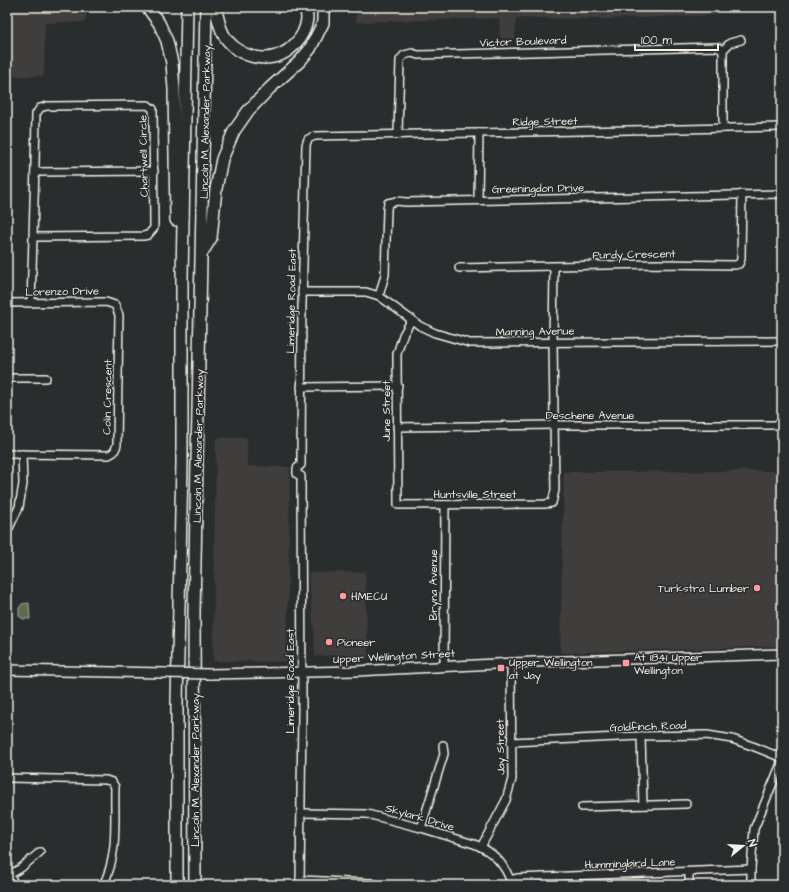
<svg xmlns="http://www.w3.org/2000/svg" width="789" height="892" viewBox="0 0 789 892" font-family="'Architects Daughter',sans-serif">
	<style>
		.built { fill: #3f3c3e }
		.green { fill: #5d6951; stroke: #a8ad9c }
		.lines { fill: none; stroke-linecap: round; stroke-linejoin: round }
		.minor-casing { stroke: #f4f1e8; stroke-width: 10 }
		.major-casing { stroke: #f4f1e8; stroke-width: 12 }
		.highway-casing { stroke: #f4f1e8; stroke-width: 14 }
		.minor { stroke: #2a2d2e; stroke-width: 7 }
		.major { stroke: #2a2d2e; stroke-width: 9 }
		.highway { stroke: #2a2d2e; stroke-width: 11 }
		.major-bridge-casing { stroke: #f4f1e8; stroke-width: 12; stroke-linecap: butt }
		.major-bridge { stroke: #2a2d2e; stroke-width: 9 }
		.poi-dot { fill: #ff9aa2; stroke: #2a2d2e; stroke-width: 1.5 }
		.labels { text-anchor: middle; stroke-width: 3; stroke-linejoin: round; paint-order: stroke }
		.street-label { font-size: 11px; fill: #f4f1e8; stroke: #2a2d2e }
		.poi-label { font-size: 11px; fill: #f4f1e8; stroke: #2a2d2e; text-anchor: start }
	</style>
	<rect width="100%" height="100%" fill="#2a2d2e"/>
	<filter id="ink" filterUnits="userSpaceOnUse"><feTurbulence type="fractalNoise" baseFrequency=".025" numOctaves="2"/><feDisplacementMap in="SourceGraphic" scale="8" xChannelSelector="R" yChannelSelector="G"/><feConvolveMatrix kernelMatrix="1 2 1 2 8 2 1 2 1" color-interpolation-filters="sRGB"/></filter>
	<g filter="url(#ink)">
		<!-- built -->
		<g class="built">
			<polygon points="7,7 87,7 85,22 45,23 44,76 7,76"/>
			<polygon points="356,7 724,7 715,15 605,19 516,18 515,39 500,38 499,18 356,22"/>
			<polygon points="216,438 247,438 247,466 290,467 287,662 213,661"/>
			<polygon points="782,471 782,646 560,653 564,472"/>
			<polygon points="365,572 368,659 343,655 315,656 314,629 308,573"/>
			<polygon points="657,877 657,885 552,885 552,881"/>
		</g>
		<!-- green -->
		<polygon class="green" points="29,603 30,619 23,619 19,616 19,608 22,604"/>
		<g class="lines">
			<defs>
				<g id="minor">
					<polyline points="723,50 730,43 741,40"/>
					<polyline points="723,128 723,50"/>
					<polyline points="398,134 400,60 404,55 412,53 418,55 717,47 723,50"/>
					<polyline points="35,172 154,171"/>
					<polyline points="478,200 479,133"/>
					<polyline points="459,268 656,264 735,265 739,264 741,259 742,194"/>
					<polyline points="302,292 366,292 379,296 420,326 435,333 470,343 782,341"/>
					<polyline points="379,296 385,275 387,210 388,203 397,201 406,202 782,194"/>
					<polyline points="7,303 106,302 115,305 119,315 117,445 114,452 109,455 7,454"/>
					<path d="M 31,303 C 33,240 35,177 36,114 L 40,108 L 47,106 L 148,105 L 153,109 L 154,228 L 148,235 L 143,236 L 33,237"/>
					<polyline points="412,319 403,335 397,354 398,505 545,504 552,503 555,490 553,342 554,267"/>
					<polyline points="7,378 46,378"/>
					<polyline points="301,387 398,386"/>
					<polyline points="397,427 555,425 782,425"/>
					<polyline points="7,532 19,507 23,484 22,454"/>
					<polyline points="444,666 445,505"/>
					<polyline points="641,736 643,805"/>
					<polyline points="511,742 641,736 707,735 732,739 755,747 782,758"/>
					<path d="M 7,778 L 106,780 L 112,782 L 115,787 C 114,819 119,855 103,885"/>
					<polyline points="582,807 686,804"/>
					<path d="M 301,813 L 367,814 L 421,828 L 474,844 C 493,851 506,866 512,885"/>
					<polyline points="421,828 444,754 443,745"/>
					<polyline points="481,847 506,800 512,779 511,663"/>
					<polyline points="7,870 15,885"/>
					<polyline points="9,875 21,868 40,852"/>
					<polyline points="300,880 371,883 376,885"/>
					<polyline points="510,880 517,878 751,869"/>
					<polyline points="300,885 302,710 301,476 297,474 297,468 301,465 302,305 306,145 308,139 315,136 782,127"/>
					<polyline points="689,885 689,872"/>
					<polyline points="751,885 751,869 754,829 782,761"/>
				</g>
				<g id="major">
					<polyline points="7,670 165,673"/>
					<polyline points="209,674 356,671 534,662 782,654"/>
				</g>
				<g id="highway">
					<polyline points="147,7 159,23 167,41 172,63 174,89 176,220"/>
					<path d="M 216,7 C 217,18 221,33 228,41 C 246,62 277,64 295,44 C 301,38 306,28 307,19 C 307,15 306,11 306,7"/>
					<polyline points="203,251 211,238 216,189 222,159 234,131 248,111 270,88 300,61 310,49 323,23 323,7"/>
					<polyline points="177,885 177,703 182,463 182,278 187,7"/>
					<polyline points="195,885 194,612 206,7"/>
				</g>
			</defs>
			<!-- minor casing -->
			<use href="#minor" class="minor-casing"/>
			<!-- major casing -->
			<use href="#major" class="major-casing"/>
			<!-- highway casing -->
			<use href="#highway" class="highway-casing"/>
			<!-- minor -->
			<use href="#minor" class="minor"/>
			<!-- major -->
			<use href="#major" class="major"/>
			<!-- highway -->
			<use href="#highway" class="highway"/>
			<defs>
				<polyline id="major-bridge" points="165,673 209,674"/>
			</defs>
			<!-- major-bridge casing -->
			<use href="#major-bridge" class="major-bridge-casing"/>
			<!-- major-bridge -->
			<use href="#major-bridge" class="major-bridge"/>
		</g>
	</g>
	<!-- markers -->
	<g class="poi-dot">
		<circle cx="757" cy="588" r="4"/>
		<circle cx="343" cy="596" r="4"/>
		<circle cx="329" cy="642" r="4"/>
		<rect x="622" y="659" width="8" height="8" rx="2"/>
		<rect x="497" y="664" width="8" height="8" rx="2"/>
	</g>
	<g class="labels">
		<!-- street labels -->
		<g class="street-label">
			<text transform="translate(523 41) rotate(-2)" y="4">Victor Boulevard</text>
			<text transform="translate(545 121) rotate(-1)" y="4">Ridge Street</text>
			<text transform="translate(205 122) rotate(-89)" y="4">Lincoln M. Alexander Parkway</text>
			<text transform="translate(143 156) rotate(-91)" y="4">Chartwell Circle</text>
			<text transform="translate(538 188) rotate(-1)" y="4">Greeningdon Drive</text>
			<text transform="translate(634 254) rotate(-1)" y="4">Purdy Crescent</text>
			<text transform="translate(62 291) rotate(-1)" y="4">Lorenzo Drive</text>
			<text transform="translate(291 301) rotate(-89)" y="4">Limeridge Road East</text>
			<text transform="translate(535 331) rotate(-1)" y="4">Manning Avenue</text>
			<text transform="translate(107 397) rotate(-89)" y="4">Colin Crescent</text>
			<text transform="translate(386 411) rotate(-90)" y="4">June Street</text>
			<text x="590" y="419">Deschene Avenue</text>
			<text transform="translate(198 446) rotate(-89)" y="4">Lincoln M. Alexander Parkway</text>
			<text x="475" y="498">Huntsville Street</text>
			<text transform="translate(433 585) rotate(-90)" y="4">Bryna Avenue</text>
			<text transform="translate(394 656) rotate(-3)" y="4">Upper Wellington Street</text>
			<text transform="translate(290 681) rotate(-90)" y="4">Limeridge Road East</text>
			<text transform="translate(648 726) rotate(-2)" y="4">Goldfinch Road</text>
			<text transform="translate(500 747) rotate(-91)" y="4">Jay Street</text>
			<text transform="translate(195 770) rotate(-90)" y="4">Lincoln M. Alexander Parkway</text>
			<text transform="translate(420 817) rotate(16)" y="4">Skylark Drive</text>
			<text transform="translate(630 863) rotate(-2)" y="4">Hummingbird Lane</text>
		</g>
		<!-- poi labels -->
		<g class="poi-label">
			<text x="749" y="592" text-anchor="end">Turkstra Lumber</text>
			<text x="351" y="600">HMECU</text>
			<text x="337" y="646">Pioneer</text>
			<text x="634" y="661">At 1841 Upper<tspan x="634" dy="13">Wellington</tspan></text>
			<text x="509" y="666">Upper Wellington<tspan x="509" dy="13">at Jay</tspan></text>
		</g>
	</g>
	<!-- margin -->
	<rect width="789" height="892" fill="none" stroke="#2a2d2e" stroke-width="24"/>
	<rect x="12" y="12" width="765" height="868" fill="none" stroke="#f4f1e8" stroke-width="1.5" filter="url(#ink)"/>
	<!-- north arrow -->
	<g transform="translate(743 846) rotate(72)" stroke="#2a2d2e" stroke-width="3" paint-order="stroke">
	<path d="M0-3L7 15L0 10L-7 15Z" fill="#f4f1e8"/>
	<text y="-6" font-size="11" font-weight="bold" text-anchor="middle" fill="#f4f1e8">N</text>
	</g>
	<!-- scale -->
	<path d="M635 44v6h83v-6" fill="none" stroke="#f4f1e8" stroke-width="2"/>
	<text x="641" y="44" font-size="12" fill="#f4f1e8" stroke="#2a2d2e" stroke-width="3" paint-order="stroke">100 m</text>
</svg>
